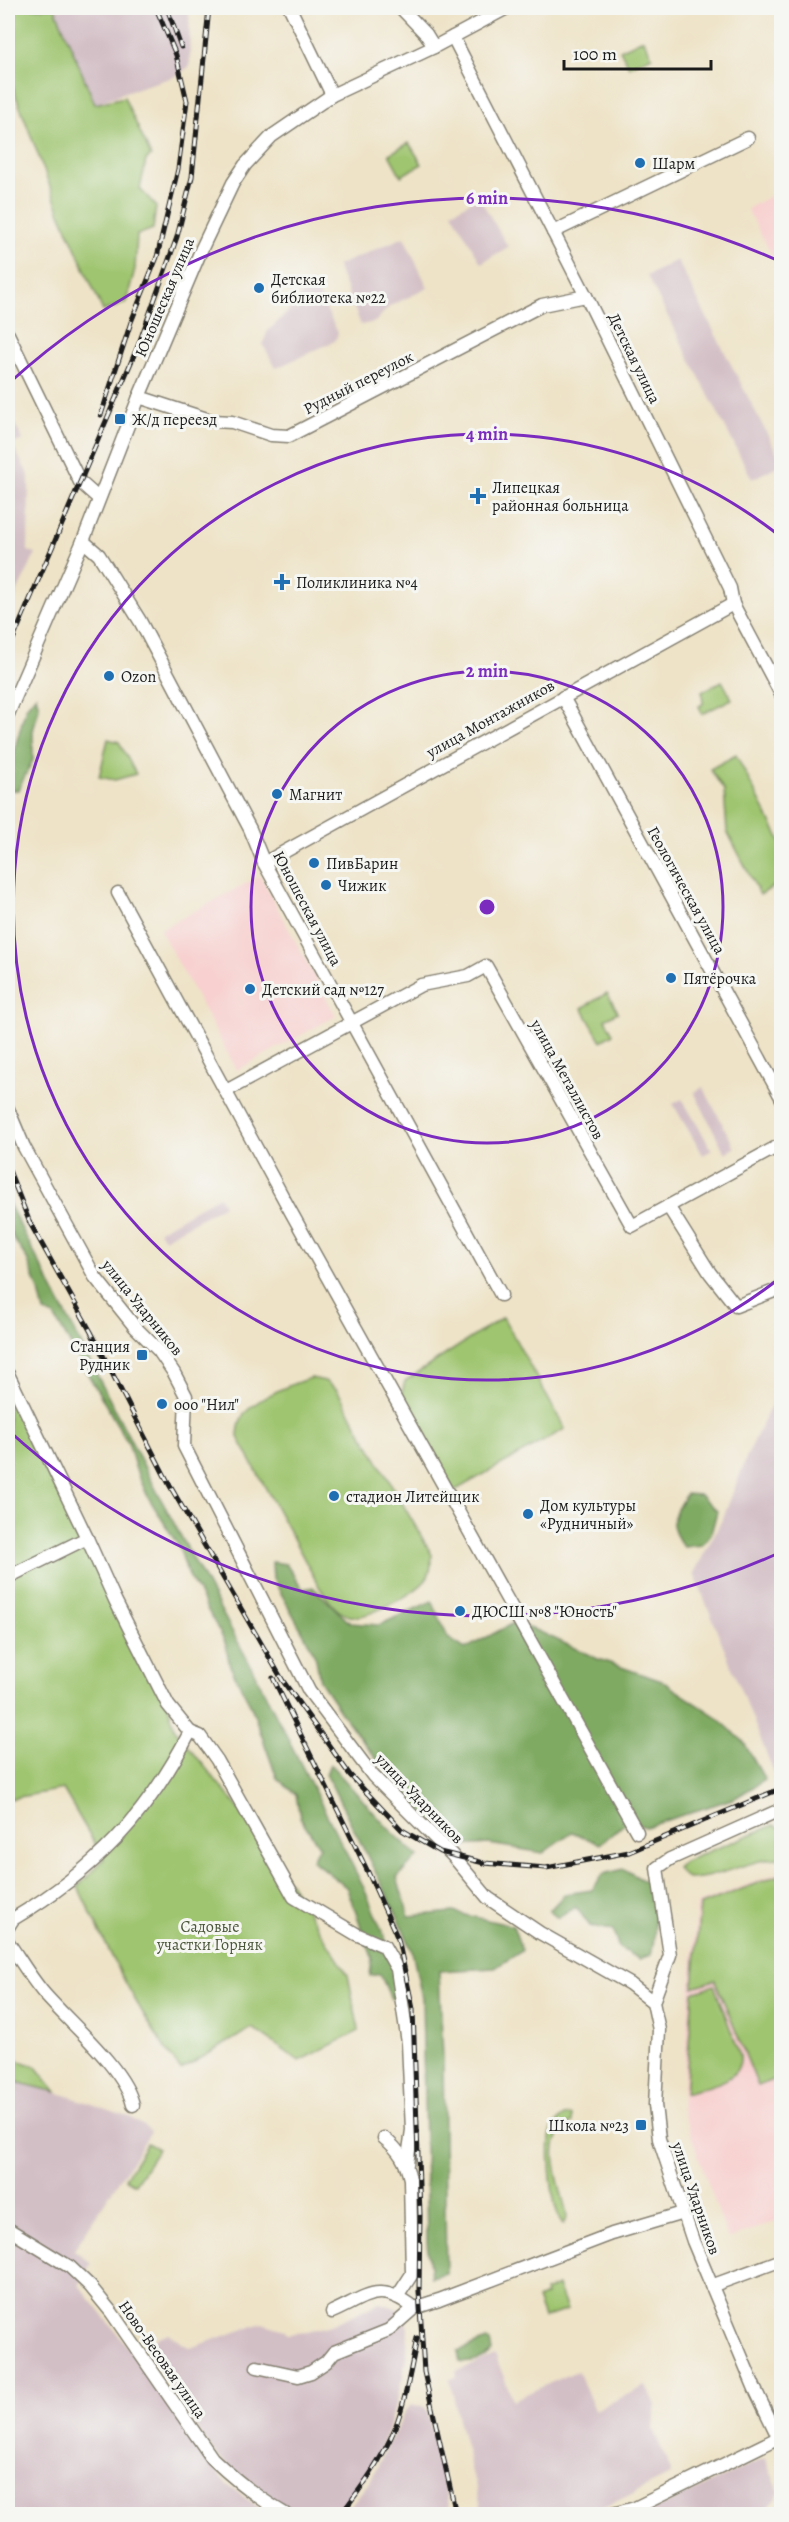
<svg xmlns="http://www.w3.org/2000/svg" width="789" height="2522" viewBox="0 0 789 2522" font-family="Alegreya,serif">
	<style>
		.built { fill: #f7d0cf }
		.industrial { fill: #d2bec5 }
		.green { fill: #9fc570; stroke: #5e7046; stroke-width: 1.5 }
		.forest { fill: #7faa62; stroke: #4e633f; stroke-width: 1.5 }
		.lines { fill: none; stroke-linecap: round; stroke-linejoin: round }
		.minor-casing { stroke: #858072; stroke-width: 15 }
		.minor { stroke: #fff; stroke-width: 12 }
		.rail-casing { stroke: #1c1c1c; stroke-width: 5 }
		.rail { stroke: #f6f6f2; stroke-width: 3; stroke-dasharray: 9; stroke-linecap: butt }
		.ring { fill: none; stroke: #7b2cbf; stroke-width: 3 }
		.poi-dot { fill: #1f6fb2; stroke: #f6f6f2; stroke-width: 2 }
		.labels { text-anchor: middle; stroke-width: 6; stroke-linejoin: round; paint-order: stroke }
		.poi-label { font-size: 16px; fill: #1c1c1c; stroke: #f6f6f2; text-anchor: start }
		.street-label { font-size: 16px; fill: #1c1c1c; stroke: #f6f6f2 }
		.park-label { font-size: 16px; fill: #4a5739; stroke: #f6f6f2 }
		.centre { fill: #7b2cbf; stroke: #f6f6f2; stroke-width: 3 }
		.ring-label { font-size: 18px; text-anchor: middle; font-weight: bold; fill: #7b2cbf; stroke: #f6f6f2; stroke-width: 6; stroke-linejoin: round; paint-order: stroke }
	</style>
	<rect width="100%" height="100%" fill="#f6f6f2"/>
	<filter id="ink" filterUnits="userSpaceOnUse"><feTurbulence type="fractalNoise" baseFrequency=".0167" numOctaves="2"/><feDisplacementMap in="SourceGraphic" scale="12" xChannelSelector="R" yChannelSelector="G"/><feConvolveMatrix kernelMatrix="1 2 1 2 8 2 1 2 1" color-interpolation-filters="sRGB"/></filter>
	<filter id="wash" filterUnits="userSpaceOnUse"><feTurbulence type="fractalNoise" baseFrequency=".008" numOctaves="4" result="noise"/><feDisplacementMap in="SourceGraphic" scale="24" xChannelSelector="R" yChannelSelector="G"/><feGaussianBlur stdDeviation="1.35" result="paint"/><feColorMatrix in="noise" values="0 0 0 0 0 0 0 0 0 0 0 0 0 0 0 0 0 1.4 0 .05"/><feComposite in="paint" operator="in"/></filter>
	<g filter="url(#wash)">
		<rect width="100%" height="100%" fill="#eee3c7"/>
		<!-- built -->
		<g class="built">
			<polygon points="781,190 781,272 747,209"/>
			<polygon points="260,876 336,1016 237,1070 160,930"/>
			<polygon points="781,1872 781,2219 728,2239 681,2107 697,1904"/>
		</g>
		<!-- industrial -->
		<g class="industrial">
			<polygon points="55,8 189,8 190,66 176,76 128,91 95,104"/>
			<polygon points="479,197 508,247 481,263 452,212"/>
			<polygon points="404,237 428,288 390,306 375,322 361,325 337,266"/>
			<polygon points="677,260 781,461 781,464 752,479 647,276"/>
			<polygon points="312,281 338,333 335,341 276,368 263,345 267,332 287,313"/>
			<polygon points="8,411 23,440 12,444 29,476 28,551 36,553 8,611"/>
			<polygon points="703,1087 735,1148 725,1153 694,1092"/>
			<polygon points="682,1099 712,1150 703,1155 673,1104"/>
			<polygon points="219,1196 224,1205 164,1239 159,1231"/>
			<polygon points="781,1392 782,1784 779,1785 694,1573 723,1518 748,1454 777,1393"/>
			<polygon points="8,2080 56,2092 128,2116 151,2131 74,2250 91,2263 79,2285 138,2360 227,2485 268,2514 8,2514"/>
			<polygon points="380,2303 400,2309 408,2327 407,2352 402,2380 388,2431 377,2456 365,2478 336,2514 293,2514 266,2499 214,2453 148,2354 148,2348 159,2337 168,2334 190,2348 262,2323 285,2330 287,2334 307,2332 331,2325"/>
			<polygon points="495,2355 513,2400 577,2371 595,2410 646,2386 655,2405 653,2429 671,2471 670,2475 611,2504 572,2514 483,2514 458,2419 450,2379 457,2378 456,2372"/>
			<polygon points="411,2405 422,2406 427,2411 451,2514 344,2514 370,2481 405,2412"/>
			<polygon points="765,2458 779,2492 767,2509 757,2514 644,2514"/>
		</g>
		<!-- green -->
		<g class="green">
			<polygon points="8,8 55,8 95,104 124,97 151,156 146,160 140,189 156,206 153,229 137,235 135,269 126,303 103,311 60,213 10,80 8,70"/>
			<polygon points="643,39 652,56 629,67 620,50"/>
			<polygon points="409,143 422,164 401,176 389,154"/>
			<polygon points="722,681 732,699 702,714 699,706 703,704 702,692"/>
			<polygon points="108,739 119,742 136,774 115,780 99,777"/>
			<polygon points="736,755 781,842 781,882 760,895 727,831 724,790 710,769"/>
			<polygon points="607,993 618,1012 605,1019 613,1034 601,1041 582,1008"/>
			<polygon points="503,1317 565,1429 454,1491 401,1396 405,1381"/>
			<path d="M 311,1378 L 325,1381 L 337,1390 L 432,1555 C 431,1564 431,1574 425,1581 C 414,1594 366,1620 350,1616 C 335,1612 329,1600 320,1588 L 238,1437 C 238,1432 239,1427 240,1422 C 247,1401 291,1384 311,1378 Z"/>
			<path d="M 8,1383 L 168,1705 L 175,1730 L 257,1831 L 348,1975 L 359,2031 L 299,2061 L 252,2028 L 181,2070 C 138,2014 108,1949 78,1887 L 104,1859 L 63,1789 L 8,1799 Z"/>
			<path d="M 774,1825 L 781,1828 L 781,1858 C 748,1859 719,1879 687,1879 L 677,1868 L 683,1862 Z"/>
			<polygon points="781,1874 781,2077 758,2086 715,1980 693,1987 700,1905"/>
			<path d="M 714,1985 L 740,2055 C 743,2083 706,2086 685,2093 L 693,1992 Z"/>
			<polygon points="8,2057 35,2066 56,2092 8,2080"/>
			<path d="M 572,2115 L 572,2123 C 538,2140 563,2188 567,2217 L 563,2224 C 552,2213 546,2146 552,2129 C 554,2124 560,2120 564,2116 Z"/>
			<polygon points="147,2143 158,2149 135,2184 125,2178"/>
			<polygon points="558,2286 567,2310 544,2318 537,2299 546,2295 545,2291"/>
		</g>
		<!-- forest -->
		<g class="forest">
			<polygon points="36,695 39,708 33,731 33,760 18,790 8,790 8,774 26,707"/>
			<polygon points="8,1202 162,1501 252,1668 363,1886 392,1954 397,1998 391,1999 380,1974 370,1976 372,1957 347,1888 312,1860 319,1846 300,1817 296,1795 277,1778 251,1706 230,1666 225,1642 187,1572 179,1547 148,1497 136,1470 128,1443 54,1316 44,1312 39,1291 27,1259 8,1230"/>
			<path d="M 686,1494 L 700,1495 L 717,1511 L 711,1534 L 702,1545 L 684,1547 C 666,1524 672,1517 686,1494 Z"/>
			<polygon points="272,1562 286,1564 303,1589 313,1587 350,1623 379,1625 432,1601 448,1638 465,1649 513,1623 538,1631 598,1659 662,1681 714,1715 743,1741 765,1780 735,1798 646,1827 627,1822 600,1844 572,1832 543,1853 489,1844 460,1846 424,1813 386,1772 343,1715 320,1681 316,1659 311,1647 273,1579"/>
			<polygon points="330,1764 388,1828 418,1856 397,1878 409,1916 453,1912 513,1926 522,1951 495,1968 439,1971 443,2057 446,2273 431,2277 427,2242 422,1998 412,1951 399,1919 326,1774"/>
			<path d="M 624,1869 L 656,1888 C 654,1911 657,1934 651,1955 L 639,1959 L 619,1948 L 613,1930 L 590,1926 L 576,1907 L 558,1918 L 549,1911 L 565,1894 L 592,1890 L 603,1874 Z"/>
			<path d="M 487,2340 L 490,2342 L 492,2351 C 485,2360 471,2364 460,2362 L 458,2351 Z"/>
		</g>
	</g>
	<g filter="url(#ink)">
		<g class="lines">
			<defs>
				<g id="minor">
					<polyline points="290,8 332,95"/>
					<polyline points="401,8 426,34 434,47"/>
					<polyline points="453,37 586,296 730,588 733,604 782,696"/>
					<polyline points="553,232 748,138"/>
					<polyline points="8,334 80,482 98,498"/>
					<polyline points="139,397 213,421 232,422 271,435 289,436 542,305 586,296"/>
					<polyline points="83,541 99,555 140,621 250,829 264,863 501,1295"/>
					<polyline points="563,697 782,1099"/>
					<polyline points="8,714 83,541 139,397 202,248 233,183 245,165 272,136 332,95 434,47 507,8"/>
					<polyline points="264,863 733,604"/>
					<polyline points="118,893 291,1212 637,1832"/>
					<polyline points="226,1091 421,985 468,976 486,966 632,1226 782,1144"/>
					<polyline points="8,1109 24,1147 95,1277 135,1327 159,1351 174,1373 186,1396 184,1446 309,1691 373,1776 452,1855 488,1898 540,1933 630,1984 653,2002 659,2030 655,2105 659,2139 693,2241 755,2389 782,2445"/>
					<polyline points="668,1206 710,1273 736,1306 782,1288"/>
					<polyline points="8,1374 87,1538"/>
					<polyline points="8,1577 87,1538 115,1600 168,1705 190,1732"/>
					<path d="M 8,1927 L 13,1919 C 95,1870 146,1817 190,1732 L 200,1736 L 217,1760 L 294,1897 L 356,1934 L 384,1946 L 397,1969 L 408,2043 L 412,2130 L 407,2164"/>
					<path d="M 8,1942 C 19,1958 29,1975 42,1991 C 67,2021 125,2068 133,2105"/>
					<polyline points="653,2002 670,1955 657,1868 670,1859 782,1809"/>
					<path d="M 384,2138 C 399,2150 406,2161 410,2179 L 412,2274 L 397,2297"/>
					<path d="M 8,2229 L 70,2267 L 90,2286 L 112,2313 L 212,2458 C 235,2480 258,2498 285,2514"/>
					<polyline points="711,2286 782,2260"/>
					<path d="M 332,2312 C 366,2297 379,2280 414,2308"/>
					<polyline points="257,2367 298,2376 311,2372 326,2362 334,2352 389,2330 414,2308 439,2300 612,2234 683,2213"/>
					<polyline points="613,2514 635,2508 778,2438"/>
				</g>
			</defs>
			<!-- minor casing -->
			<use href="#minor" class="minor-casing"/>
			<!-- minor -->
			<use href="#minor" class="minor"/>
			<defs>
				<g id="rail">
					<polyline points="167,8 181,47"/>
					<polyline points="101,415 131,322 157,257 178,169 187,101 176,55 156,8"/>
					<polyline points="8,651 138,346 177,237 192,177 209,8"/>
					<polyline points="8,1168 30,1223 91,1332 170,1486 283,1681 350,1775 402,1830 440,1852 484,1863 546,1868 629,1852 782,1788"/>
					<polyline points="273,1678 367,1870 398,1939 413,2009 420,2215 419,2291 424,2372 456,2514"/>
					<path d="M 341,2514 C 362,2487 382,2460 395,2428 C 406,2399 411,2368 417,2338"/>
				</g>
			</defs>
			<!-- rail casing -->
			<use href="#rail" class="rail-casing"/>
			<!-- rail -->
			<use href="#rail" class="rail"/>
		</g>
	</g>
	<!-- distance rings -->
	<g class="ring">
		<circle cx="487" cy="907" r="236"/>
		<path d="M781 1277A473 473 0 1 1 781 537"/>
		<path d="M781 1552A709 709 0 0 1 8 1430M8 384A709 709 0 0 1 781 262"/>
	</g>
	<!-- markers -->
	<g class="poi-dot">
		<circle cx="640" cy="163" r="6"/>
		<circle cx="259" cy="288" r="6"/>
		<rect x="114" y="413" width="12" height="12" rx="3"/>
		<path d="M475 487h6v6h6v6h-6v6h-6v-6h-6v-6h6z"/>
		<path d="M279 573h6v6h6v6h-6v6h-6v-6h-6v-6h6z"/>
		<circle cx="109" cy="676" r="6"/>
		<circle cx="277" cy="794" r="6"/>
		<circle cx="314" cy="863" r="6"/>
		<circle cx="326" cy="885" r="6"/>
		<circle cx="671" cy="978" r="6"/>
		<circle cx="250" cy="989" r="6"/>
		<rect x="136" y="1349" width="12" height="12" rx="3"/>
		<circle cx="162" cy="1404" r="6"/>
		<circle cx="334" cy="1496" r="6"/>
		<circle cx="528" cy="1514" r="6"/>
		<circle cx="460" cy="1611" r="6"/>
		<rect x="635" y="2119" width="12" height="12" rx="3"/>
	</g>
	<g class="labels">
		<!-- poi labels -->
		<g class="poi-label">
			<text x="652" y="169">Шарм</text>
			<text x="271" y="285">Детская<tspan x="271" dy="18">библиотека №22</tspan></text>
			<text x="132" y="425">Ж/д переезд</text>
			<text x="492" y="493">Липецкая<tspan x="492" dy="18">районная больница</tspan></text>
			<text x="296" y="588">Поликлиника №4</text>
			<text x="121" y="682">Ozon</text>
			<text x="289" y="800">Магнит</text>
			<text x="326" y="869">ПивБарин</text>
			<text x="338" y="891">Чижик</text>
			<text x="683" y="984">Пятёрочка</text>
			<text x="262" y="995">Детский сад №127</text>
			<text x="130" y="1352" text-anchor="end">Станция<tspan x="130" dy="18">Рудник</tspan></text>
			<text x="174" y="1410">ооо "Нил"</text>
			<text x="346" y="1502">стадион Литейщик</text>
			<text x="540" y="1511">Дом культуры<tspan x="540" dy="18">«Рудничный»</tspan></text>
			<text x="472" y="1617">ДЮСШ №8 "Юность"</text>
			<text x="629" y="2131" text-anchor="end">Школа №23</text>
		</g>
		<!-- street labels -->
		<g class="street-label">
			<text transform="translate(164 297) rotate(-67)" y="6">Юношеская улица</text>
			<text transform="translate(635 358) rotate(64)" y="6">Детская улица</text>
			<text transform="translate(358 382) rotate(-27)" y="6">Рудный переулок</text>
			<text transform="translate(490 718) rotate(-29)" y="6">улица Монтажников</text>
			<text transform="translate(687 890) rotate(61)" y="6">Геологическая улица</text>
			<text transform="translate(308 908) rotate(62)" y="6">Юношеская улица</text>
			<text transform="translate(568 1079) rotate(61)" y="6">улица Металлистов</text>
			<text transform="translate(143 1307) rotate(51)" y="6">улица Ударников</text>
			<text transform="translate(420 1798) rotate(46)" y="6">улица Ударников</text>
			<text transform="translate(697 2198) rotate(71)" y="6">улица Ударников</text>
			<text transform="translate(163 2359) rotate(55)" y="6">Ново-Весовая улица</text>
		</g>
		<!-- park labels -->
		<g class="park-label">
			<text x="210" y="1932">Садовые<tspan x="210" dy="18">участки Горняк</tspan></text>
		</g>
	</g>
	<circle cx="487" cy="907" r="9" class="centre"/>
	<g class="ring-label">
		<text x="487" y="204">6 min</text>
		<text x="487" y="440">4 min</text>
		<text x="487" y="677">2 min</text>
	</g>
	<!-- margin -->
	<rect width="789" height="2522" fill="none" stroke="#f6f6f2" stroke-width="30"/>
	<!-- scale -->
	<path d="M564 60v9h147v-9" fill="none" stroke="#1c1c1c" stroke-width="3"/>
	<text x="573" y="60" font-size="18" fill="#1c1c1c" stroke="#f6f6f2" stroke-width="4.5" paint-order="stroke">100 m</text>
</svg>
